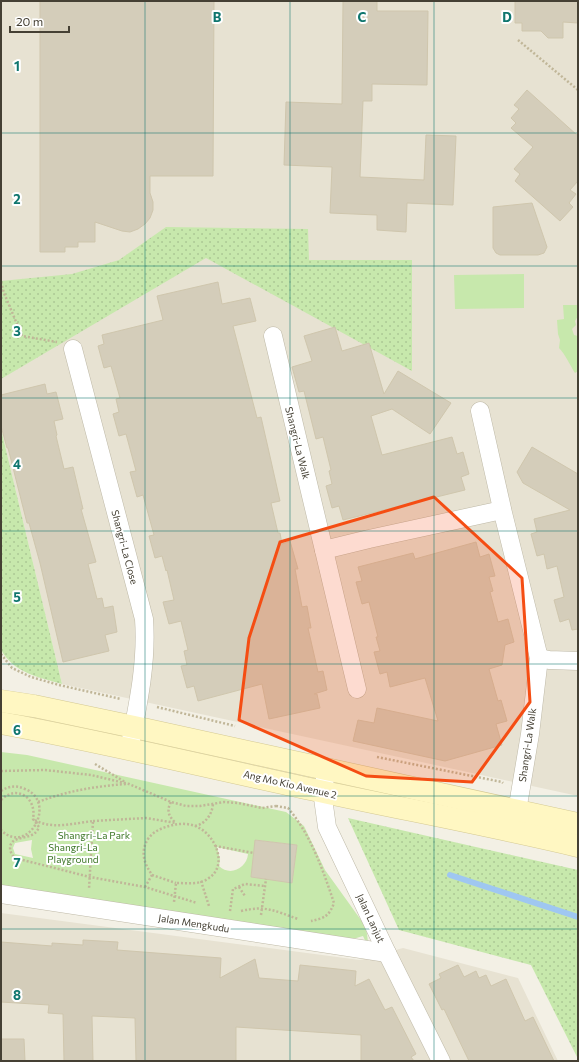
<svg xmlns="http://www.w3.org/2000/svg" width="579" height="1062" viewBox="0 0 579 1062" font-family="Commissioner,sans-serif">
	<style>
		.residential { fill: #e7e2d2 }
		.grass { fill: url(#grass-dots) }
		.green { fill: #c7e8ac; fill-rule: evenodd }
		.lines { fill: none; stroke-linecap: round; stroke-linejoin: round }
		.stream { stroke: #9fc7f1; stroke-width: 6 }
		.building { fill: #d4cdba; stroke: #cfc6ad }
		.minor-casing { stroke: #beb9a7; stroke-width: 19 }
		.secondary-casing { stroke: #d4c993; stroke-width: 23 }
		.path { stroke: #c0b698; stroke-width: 2.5; stroke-dasharray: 2 2; stroke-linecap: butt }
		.minor { stroke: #fff; stroke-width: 18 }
		.secondary { stroke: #fff7c2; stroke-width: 22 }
		.path-bridge { stroke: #c0b698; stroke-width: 2.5; stroke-dasharray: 2 2; stroke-linecap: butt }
		.marked { fill: #f54d13; fill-opacity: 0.2; stroke: #f54d13; stroke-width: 3; stroke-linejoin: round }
		.grid { fill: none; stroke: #0f766e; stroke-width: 1; stroke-opacity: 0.55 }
		.labels { text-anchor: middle; stroke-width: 4; stroke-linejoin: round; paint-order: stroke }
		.street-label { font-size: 10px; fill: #454034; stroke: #fff }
		.park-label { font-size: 10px; fill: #3d7727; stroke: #fff }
		.grid-label { font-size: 13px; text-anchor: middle; font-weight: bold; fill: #0f766e; stroke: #fff; stroke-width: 4; stroke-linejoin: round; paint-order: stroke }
	</style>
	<defs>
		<pattern id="grass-dots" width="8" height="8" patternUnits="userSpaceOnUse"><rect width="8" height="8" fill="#c7e8ac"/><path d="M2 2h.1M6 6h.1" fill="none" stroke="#acc895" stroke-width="1.8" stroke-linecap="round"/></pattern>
	</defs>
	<rect width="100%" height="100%" fill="#f3f0e5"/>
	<!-- residential -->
	<g class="residential">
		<polygon points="1,1 578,1 578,796 62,684 1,429"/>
		<polygon points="1,913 360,960 403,948 518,978 558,1061 1,1061"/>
	</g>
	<!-- grass -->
	<g class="grass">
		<polygon points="166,227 308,229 309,260 412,260 412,371 206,258 1,379 1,281 72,274 119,260"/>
		<path d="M 1,429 L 62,684 C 38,677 14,673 1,650 Z"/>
		<polygon points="348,818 578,870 578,1059 531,965 399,930"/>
	</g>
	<!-- green -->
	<g class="green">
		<polygon points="524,274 524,308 455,309 454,275"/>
		<path d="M 563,305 L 578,305 L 578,316 L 575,321 L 576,325 L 572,329 L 574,335 L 578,336 L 578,371 L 575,373 C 570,365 565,354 559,348 L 560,340 L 558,334 L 557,320 L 564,319 Z"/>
		<path d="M 1,752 L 27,755 L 286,812 L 304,826 L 325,870 L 366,927 L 369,949 L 363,936 L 353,939 L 1,886 ZM 32,840 L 31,849 L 33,858 L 15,854 L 13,848 L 15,843 ZM 256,840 L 297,845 L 292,882 L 251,877 ZM 217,847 L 248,854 C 247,868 230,877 219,866 L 220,859 Z"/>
	</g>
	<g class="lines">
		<!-- stream -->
		<polyline class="stream" points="450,875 578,917"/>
	</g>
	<!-- building -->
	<g class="building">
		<polygon points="40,1 214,1 213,176 150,176 150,193 153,202 153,210 150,218 145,224 138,229 130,232 122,231 95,222 95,242 78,242 78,247 65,247 65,252 40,252"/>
		<polygon points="343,1 377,1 377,11 428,11 427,85 372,84 372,101 363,101 360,177 424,180 426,135 456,136 453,205 407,203 406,232 377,230 377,215 330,213 332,167 284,165 286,102 342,104"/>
		<polygon points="515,1 578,1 578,23 563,22 563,38 548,38 541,31 522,31 522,23 515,23"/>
		<polygon points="527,90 578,136 578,181 570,190 576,194 569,203 573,207 560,221 515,181 520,174 514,169 533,147 511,128 516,123 511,118 519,109 514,105"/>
		<polygon points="532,203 547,247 544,253 538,255 500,255 496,253 493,248 493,207"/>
		<polygon points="218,282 222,304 250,298 256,321 233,326 257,418 261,417 269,452 280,501 271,503 278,533 280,533 282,544 290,541 298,569 295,569 302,607 307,606 311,628 308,628 318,672 323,671 327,690 314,694 317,694 320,708 269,719 262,684 198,701 194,686 187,688 181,666 187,665 184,651 188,650 181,621 169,624 163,602 174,600 167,570 166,571 162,556 155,558 149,536 154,535 143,495 137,497 130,472 136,471 126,434 119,436 113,414 119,412 116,399 120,398 111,366 104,368 98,346 104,344 102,335 163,320 157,296"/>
		<polygon points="335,327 342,351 369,343 384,394 398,371 451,403 430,434 392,409 371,416 382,455 452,437 457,454 463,452 469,474 461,477 465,490 343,520 339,506 332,508 326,486 332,484 329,471 331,470 323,437 316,439 304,391 299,392 292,367 312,361 304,336"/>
		<polygon points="45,384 47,394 56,392 63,419 54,421 57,435 56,436 64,469 73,467 83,509 81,509 96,562 88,564 97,599 102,598 104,608 113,606 117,632 105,635 109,651 63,662 40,563 29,523 27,523 8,448 7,448 1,426 1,395"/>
		<polygon points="532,447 578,474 578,629 572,630 569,619 560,622 554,600 564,597 557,566 547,569 544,554 537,556 531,534 537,532 534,519 570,510 523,483 517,472"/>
		<polygon points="476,542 480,557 489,554 495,576 489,577 493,591 490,592 498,622 508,619 514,642 505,645 502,665 489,669 498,701 501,700 507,721 496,724 502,745 445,761 353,741 358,720 374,723 377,708 438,721 425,678 390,687 387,672 380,674 374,652 380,651 376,637 378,637 369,602 362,604 356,582 362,581 358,567 413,553 415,559"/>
		<polygon points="255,840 297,845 292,883 251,877"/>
		<polygon points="83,940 118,942 117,950 221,958 220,978 255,959 259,978 298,981 300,965 356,971 355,986 369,979 385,1010 392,1007 416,1054 411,1057 414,1061 361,1061 361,1035 236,1027 236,1061 136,1061 135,1018 92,1016 93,1061 64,1061 63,1014 48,1013 49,1005 1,1002 1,942 52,946 52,943 83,945"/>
		<polygon points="458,965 464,977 476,971 479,978 486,975 491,986 506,979 525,1021 533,1017 554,1061 469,1061 444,1009 442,1010 429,984 441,978 439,974"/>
		<polygon points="1,1039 24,1039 25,1061 1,1061"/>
	</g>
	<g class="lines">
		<defs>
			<g id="minor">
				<polyline points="273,336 357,689"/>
				<path d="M 73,349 L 144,619 C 147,660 139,700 131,740"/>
				<polyline points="480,411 503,513 539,658 530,734 515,823"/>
				<polyline points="324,550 369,539 502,510"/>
				<polyline points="539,658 549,660 578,661"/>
				<polyline points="325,779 322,791 327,827 387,953 441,1061"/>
				<polyline points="1,894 387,953"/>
			</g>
			<g id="secondary">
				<polyline points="1,701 34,706 134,727 578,824"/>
				<path d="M 1,723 C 109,743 216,769 324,792 C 408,810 494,826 578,846"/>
			</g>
		</defs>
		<!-- minor casing -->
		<use href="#minor" class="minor-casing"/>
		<!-- secondary casing -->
		<use href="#secondary" class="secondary-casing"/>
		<!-- path -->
		<g class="path">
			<polyline points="518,40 578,90"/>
			<polyline points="1,282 4,293 22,336 57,342"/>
			<polyline points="1,654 12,668 31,677 59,685 121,699"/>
			<polyline points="157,707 235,726"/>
			<polyline points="377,757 502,782 503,783"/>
			<polyline points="95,764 125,782"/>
			<polyline points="1,771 45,770 91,775 129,784 171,802 186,806 200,806 224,802 238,803 262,808 276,806"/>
			<path d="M 1,800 C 17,784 37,798 33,819 L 39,827 C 35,838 24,836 15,840 C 7,844 10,854 15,858 L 90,877 L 145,887 L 197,903"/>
			<path d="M 38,802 C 67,791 96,786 127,784"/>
			<path d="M 171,802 C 166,811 169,817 176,823"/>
			<path d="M 276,806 L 288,808 C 311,835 323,870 334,903 C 329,916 325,918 311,921"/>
			<path d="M 35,820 C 52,830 75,823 93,821 L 89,889"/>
			<polyline points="93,821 146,818 176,823"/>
			<path d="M 195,826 C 205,824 212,815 213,804"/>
			<polyline points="215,846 254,853"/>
			<polyline points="152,875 176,883"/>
			<polyline points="201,881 209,906"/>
			<path d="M 145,887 L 152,875 C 144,863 140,852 148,839 C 152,833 159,829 166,827 C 177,823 190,822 201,829 C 217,839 227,866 209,878 C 200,885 187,883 176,883 L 174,902"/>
			<polyline points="239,887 245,896"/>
			<polyline points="230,911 233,889 245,884 265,886"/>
			<path d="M 241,911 C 266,905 275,911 298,919"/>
			<polyline points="261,915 266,879"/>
		</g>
		<!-- minor -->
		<use href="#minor" class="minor"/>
		<!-- secondary -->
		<use href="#secondary" class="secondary"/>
		<!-- path-bridge -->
		<path class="path-bridge" d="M 1,791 C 9,786 16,785 25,789 C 58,802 28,857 1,830"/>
	</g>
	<!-- marked area -->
	<path class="marked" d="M 434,497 L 522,578 L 530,702 L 472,782 L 366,776 L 239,720 L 249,638 L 280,542 Z"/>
	<!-- grid -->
	<path class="grid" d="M 145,1 L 145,1061M 290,1 L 290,1061M 434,1 L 434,1061M 1,133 L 578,133M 1,266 L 578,266M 1,398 L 578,398M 1,531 L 578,531M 1,664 L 578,664M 1,796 L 578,796M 1,929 L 578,929"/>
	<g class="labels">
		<!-- street labels -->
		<g class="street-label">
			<text transform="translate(298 443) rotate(76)" y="4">Shangri-La Walk</text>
			<text transform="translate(125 547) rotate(75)" y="4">Shangri-La Close</text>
			<text transform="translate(527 745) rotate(-82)" y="4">Shangri-La Walk</text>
			<text transform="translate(290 784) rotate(13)" y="4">Ang Mo Kio Avenue 2</text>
			<text transform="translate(371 918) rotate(65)" y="4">Jalan Lanjut</text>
			<text transform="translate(194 923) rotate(9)" y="4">Jalan Mengkudu</text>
		</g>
		<!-- park labels -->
		<g class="park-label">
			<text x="94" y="839">Shangri-La Park</text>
			<text x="73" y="851">Shangri-La<tspan x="73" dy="12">Playground</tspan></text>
		</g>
	</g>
	<g class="grid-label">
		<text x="217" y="22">B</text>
		<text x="362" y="22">C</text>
		<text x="507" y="22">D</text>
		<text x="17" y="71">1</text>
		<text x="17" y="204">2</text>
		<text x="17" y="336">3</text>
		<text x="17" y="469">4</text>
		<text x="17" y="602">5</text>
		<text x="17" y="735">6</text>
		<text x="17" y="867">7</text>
		<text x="17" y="1000">8</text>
	</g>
	<!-- border -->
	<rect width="579" height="1062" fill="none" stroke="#454034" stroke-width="4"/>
	<!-- scale -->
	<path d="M10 26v6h59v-6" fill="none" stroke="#454034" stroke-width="2"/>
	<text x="16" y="26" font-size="12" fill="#454034" stroke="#ffffff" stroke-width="3" paint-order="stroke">20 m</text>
</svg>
